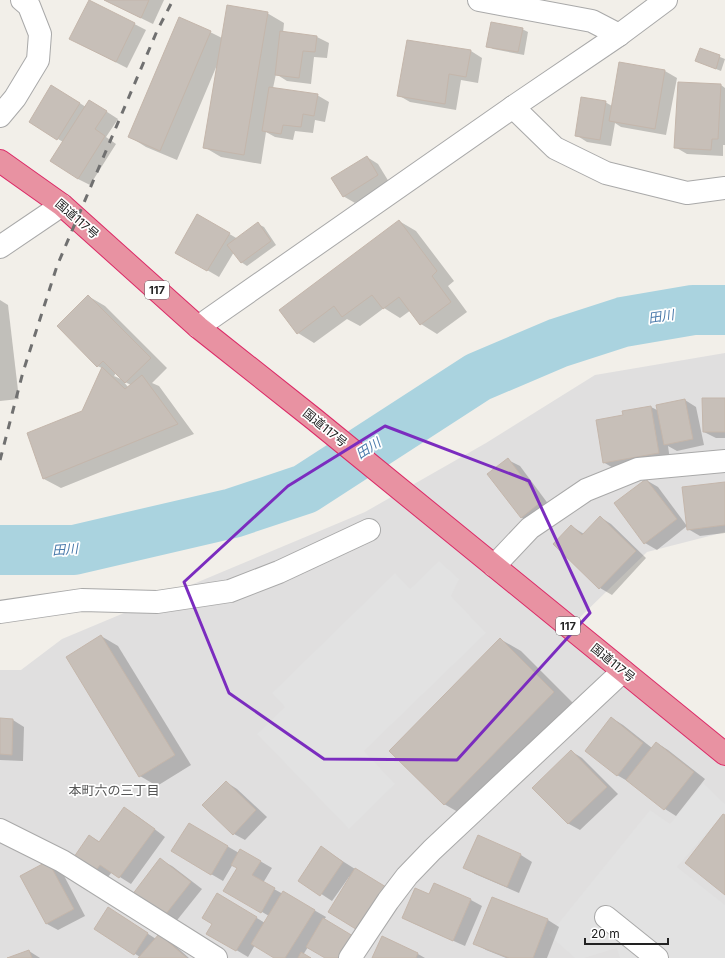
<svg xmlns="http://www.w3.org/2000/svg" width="725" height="958" viewBox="0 0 725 958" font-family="Inter,'Noto Sans JP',sans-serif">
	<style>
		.residential { fill: #e0dfdf }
		.parking { fill: #e2e2e2 }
		.shadow { fill: #0003; fill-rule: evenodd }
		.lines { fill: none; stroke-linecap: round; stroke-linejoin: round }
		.river { stroke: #aad3df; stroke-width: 50 }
		.building { fill: #c7bfb8; stroke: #c4b6ab }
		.minor-casing { stroke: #a9a9a9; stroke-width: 24 }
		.highway-casing { stroke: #dc2a67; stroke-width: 24 }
		.minor { stroke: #fff; stroke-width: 22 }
		.highway { stroke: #e892a2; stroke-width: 22 }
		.rail { stroke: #707070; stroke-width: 3; stroke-dasharray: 8 8; stroke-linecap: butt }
		.marked { fill: none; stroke: #7b2cbf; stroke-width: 3; stroke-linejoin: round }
		.labels { text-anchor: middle; stroke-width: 3.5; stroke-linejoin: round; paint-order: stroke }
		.shield { fill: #fff; stroke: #646464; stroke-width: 1 }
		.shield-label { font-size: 11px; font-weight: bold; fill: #222 }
		.street-label { font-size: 12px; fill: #222; stroke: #fff }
		.water-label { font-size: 13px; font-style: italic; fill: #4a7aab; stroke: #fff }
		.neighbourhood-label { font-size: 13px; fill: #555; stroke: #fff }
	</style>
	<rect width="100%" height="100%" fill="#f2efe9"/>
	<!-- residential -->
	<polygon class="residential" points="725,353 725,532 647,552 570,627 725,754 725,958 0,958 0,670 21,670 62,639 365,512 486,443 595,375"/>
	<!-- parking -->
	<g class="parking">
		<polygon points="439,561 459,579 451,596 486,633 364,751 395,784 349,829 257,734 285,707 272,693 395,573 410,589"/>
		<polygon points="703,783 725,804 725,812 677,867 725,905 725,958 620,958 617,948 584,958 575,958 549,935 650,810 670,824"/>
	</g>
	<!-- shadow -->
	<g class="shadow">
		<polygon points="104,0 164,0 153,24"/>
		<polygon points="90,1 146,30 127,68 82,45"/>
		<polygon points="267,13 284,23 283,33 317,37 329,43 327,58 314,57 311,84 287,81 276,74 273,88 317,95 329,102 325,122 315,120 313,133 295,131 293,140 275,137 266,132 261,164 221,157 204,147 217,65 177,160 146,147 130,137 210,32 222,38"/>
		<polygon points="522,29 528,32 524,55 493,49 488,46"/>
		<polygon points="700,49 725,59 721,71 696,61"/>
		<polygon points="471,51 482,58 478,83 461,80 456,110 410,102 398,95"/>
		<polygon points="620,63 665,71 677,78 666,135 621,127 615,123 611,146 587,142 576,135 605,102 612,106"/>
		<polygon points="721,85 725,88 725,145 723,145 723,156 687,154 675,147"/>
		<polygon points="63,93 86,107 101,108 118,119 106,137 116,144 90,185 78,179 63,142 30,122"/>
		<polygon points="367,157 378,164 389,182 355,203 343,196"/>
		<polygon points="197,215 238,239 258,224 264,227 276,245 247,266 241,262 234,252 219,277 176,252"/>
		<polygon points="399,221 416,231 454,281 448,286 467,312 437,334 421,324 411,310 400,318 384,308 360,326 347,319 314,343 298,333"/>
		<path d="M 88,296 L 105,306 L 167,368 L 152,383 L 159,386 L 194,434 L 61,488 L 44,479 L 28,434 L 83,412 L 102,368 L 97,366 ZM 116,373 L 123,380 L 114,376 ZM 123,381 L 131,385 L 128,387 Z"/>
		<polygon points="0,300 8,305 19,399 0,401"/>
		<polygon points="725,399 725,438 716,438 704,432"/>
		<polygon points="685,400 696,407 704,445 677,451 668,446 670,460 615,469 603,462 624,416 651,407 659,411"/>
		<polygon points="508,460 520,466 552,509 533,524 521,517"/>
		<polygon points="646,480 658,487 687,526 657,550 645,543"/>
		<polygon points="725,483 725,533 700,536 688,529"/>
		<polygon points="600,517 611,524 646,558 612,595 600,588 571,526 584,534"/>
		<polygon points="101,636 118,646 191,765 157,786 140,776"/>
		<polygon points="500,639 521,651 575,705 465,816 444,804"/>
		<polygon points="612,718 623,725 652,748 657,743 668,750 705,779 676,816 665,809 630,781 629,782 617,775 586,750"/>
		<polygon points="0,719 13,720 24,727 23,761 0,760"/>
		<polygon points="571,751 582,758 618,794 580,830 569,824 534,788"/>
		<polygon points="226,782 237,789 267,817 245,840 234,834"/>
		<polygon points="136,815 165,837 131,884 112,872 107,878 95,872 90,836 100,842"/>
		<polygon points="189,824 239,853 241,850 272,868 263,883 283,894 295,899 326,917 324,920 327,958 308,947 303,955 309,958 276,958 255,945 248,957 208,933 214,924 218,894 265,923 269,916 224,890 238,867 233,864 223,881 211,874"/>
		<polygon points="478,836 521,855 532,862 519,893 475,874 464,867"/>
		<polygon points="322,848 355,869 350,878 349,877 332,901 300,880"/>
		<polygon points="160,860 172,866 202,889 174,924 163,918"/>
		<polygon points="48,862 60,868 85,916 58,930 47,924 21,876"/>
		<polygon points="493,898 548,920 559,927 547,958 506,958 486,950 474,943"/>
		<polygon points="471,900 482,906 465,946 415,924 403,918"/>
		<polygon points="119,915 156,939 159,935 171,942 189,958 139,958 140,957 96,929"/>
		<polygon points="29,951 40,958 10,958"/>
		<polygon points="418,954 425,958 373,958"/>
	</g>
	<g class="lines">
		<!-- river -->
		<polyline class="river" points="0,550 74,550 233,513 305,489 478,377 558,343 623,322 693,310 725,310"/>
	</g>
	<!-- building -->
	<g class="building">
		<polygon points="89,0 135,23 116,62 69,39"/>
		<polygon points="104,0 149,0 141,18"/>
		<polygon points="227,5 268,12 244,155 203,148"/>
		<polygon points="179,17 211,31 160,151 128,137"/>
		<polygon points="491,22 523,28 518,52 486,47"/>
		<polygon points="280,31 317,36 315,52 303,51 299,78 275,75"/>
		<polygon points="407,40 471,50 466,77 449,74 445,104 397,96"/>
		<polygon points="700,48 720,55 716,69 695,61"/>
		<polygon points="619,62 665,70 655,129 609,121"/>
		<polygon points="678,82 721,84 718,139 712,139 711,150 674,148"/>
		<polygon points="51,85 80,103 57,140 29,122"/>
		<polygon points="269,87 318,94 314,116 303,114 301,127 283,125 281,134 262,131"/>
		<polygon points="581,97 606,101 600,140 575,136"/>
		<polygon points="89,100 107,111 95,129 105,136 78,179 50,161"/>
		<polygon points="367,156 378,175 343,197 331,178"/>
		<polygon points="197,214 230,233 207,271 175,253"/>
		<polygon points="399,220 437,271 432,276 451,302 420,325 399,297 383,309 372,295 342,317 334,306 297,334 279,310"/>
		<polygon points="258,222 271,241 241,263 227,245"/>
		<polygon points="88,295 151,358 125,383 103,361 97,367 57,326"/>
		<polygon points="102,367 125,389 142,375 178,424 43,479 27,433 82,411"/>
		<polygon points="702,398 725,398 725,432 703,432"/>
		<polygon points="685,399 693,439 664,445 656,405"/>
		<polygon points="651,406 659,453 603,463 596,420 623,415 622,411"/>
		<polygon points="508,458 541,502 521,518 487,474"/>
		<polygon points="646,479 677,519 644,544 614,503"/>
		<polygon points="725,482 725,525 687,530 682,487"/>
		<polygon points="600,516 636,551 599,589 553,544 571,525 582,535"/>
		<polygon points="101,635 175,755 139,777 66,657"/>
		<polygon points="500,638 554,692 444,805 389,751"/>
		<polygon points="611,717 643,743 617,776 585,751"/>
		<polygon points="0,718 13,719 12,755 0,754"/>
		<polygon points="656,742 694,772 664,810 626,780"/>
		<polygon points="571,750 607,787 568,824 532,788"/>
		<polygon points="226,781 256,810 233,835 202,805"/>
		<polygon points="124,807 155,829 119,878 100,865 95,872 74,857 89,835 99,842"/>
		<polygon points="723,814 725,815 725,895 685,863"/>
		<polygon points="189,823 228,846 211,875 171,851"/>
		<polygon points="478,835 521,854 507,887 463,868"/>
		<polygon points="321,846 343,862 320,896 298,881"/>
		<polygon points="240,849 261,861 252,875 275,888 261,913 223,891 237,868 231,865"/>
		<polygon points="160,858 191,882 162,919 132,895"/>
		<polygon points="48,861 74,909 46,924 20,876"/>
		<polygon points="355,868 386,887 359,931 328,912"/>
		<polygon points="434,883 471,899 453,941 402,918 415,888 429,894"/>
		<polygon points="283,891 315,910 285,958 274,958 251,944"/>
		<polygon points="217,893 257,917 236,951 206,934 212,924 202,918"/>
		<polygon points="492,897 548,919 533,958 509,958 473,944"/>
		<polygon points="108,907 148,933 134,955 94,929"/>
		<polygon points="323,918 353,936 340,958 325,958 306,947"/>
		<polygon points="159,934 187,958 138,958"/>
		<polygon points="382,936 418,953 416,958 372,958"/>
		<polygon points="29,950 32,958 7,958"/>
		<polygon points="301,952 311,958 298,958"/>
	</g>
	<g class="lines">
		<defs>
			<g id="minor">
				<polyline points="479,0 592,21 619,35"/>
				<polyline points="513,107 555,148 606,173 687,193 725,188"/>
				<polyline points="0,116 15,98 38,60 40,34 29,6 22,0"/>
				<polyline points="0,247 62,205"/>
				<polyline points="198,327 513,107 619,35 666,0"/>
				<polyline points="494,566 530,528 586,490 638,469 725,461"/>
				<polyline points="0,612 82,600 157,602 230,591 279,572 369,530"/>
				<polyline points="0,830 62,861 216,958"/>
				<polyline points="606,917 657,958"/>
				<polyline points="350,958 388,901 407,876 432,850 623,671"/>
			</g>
			<polyline id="highway" points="0,161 62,205 198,327 314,419 725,754"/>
		</defs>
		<!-- minor casing -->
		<use href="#minor" class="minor-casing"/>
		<!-- highway casing -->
		<use href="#highway" class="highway-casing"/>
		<!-- minor -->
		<use href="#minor" class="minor"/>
		<!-- highway -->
		<use href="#highway" class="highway"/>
		<!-- rail -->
		<polyline class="rail" points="0,460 23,372 57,266 157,31 173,0"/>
	</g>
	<!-- marked area -->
	<path class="marked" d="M 385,426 L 529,481 L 590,613 L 457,760 L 324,759 L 229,693 L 184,582 L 288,486 Z"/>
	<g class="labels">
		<!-- shield labels -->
		<g class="shield">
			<rect x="145" y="281" width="24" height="18" rx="3"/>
			<rect x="556" y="617" width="24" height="18" rx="3"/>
		</g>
		<g class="shield-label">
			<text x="157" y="294">117</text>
			<text x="568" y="630">117</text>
		</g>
		<!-- street labels -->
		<g class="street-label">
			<text transform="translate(77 219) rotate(41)" y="4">国道117号</text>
			<text transform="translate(325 428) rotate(39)" y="4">国道117号</text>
			<text transform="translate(613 663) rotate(39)" y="4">国道117号</text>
		</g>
		<!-- water labels -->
		<g class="water-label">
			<text transform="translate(661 316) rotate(-9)" y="5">田川</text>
			<text transform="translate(368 448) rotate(-33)" y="5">田川</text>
			<text transform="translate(65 549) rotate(-4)" y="5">田川</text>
		</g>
		<!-- neighbourhood labels -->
		<g class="neighbourhood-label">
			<text x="114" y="795">本町六の三丁目</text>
		</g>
	</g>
	<!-- scale -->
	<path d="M585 938v6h83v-6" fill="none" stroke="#222222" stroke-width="2"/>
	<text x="591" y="938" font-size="12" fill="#222222" stroke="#ffffff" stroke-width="3" paint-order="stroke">20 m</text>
</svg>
